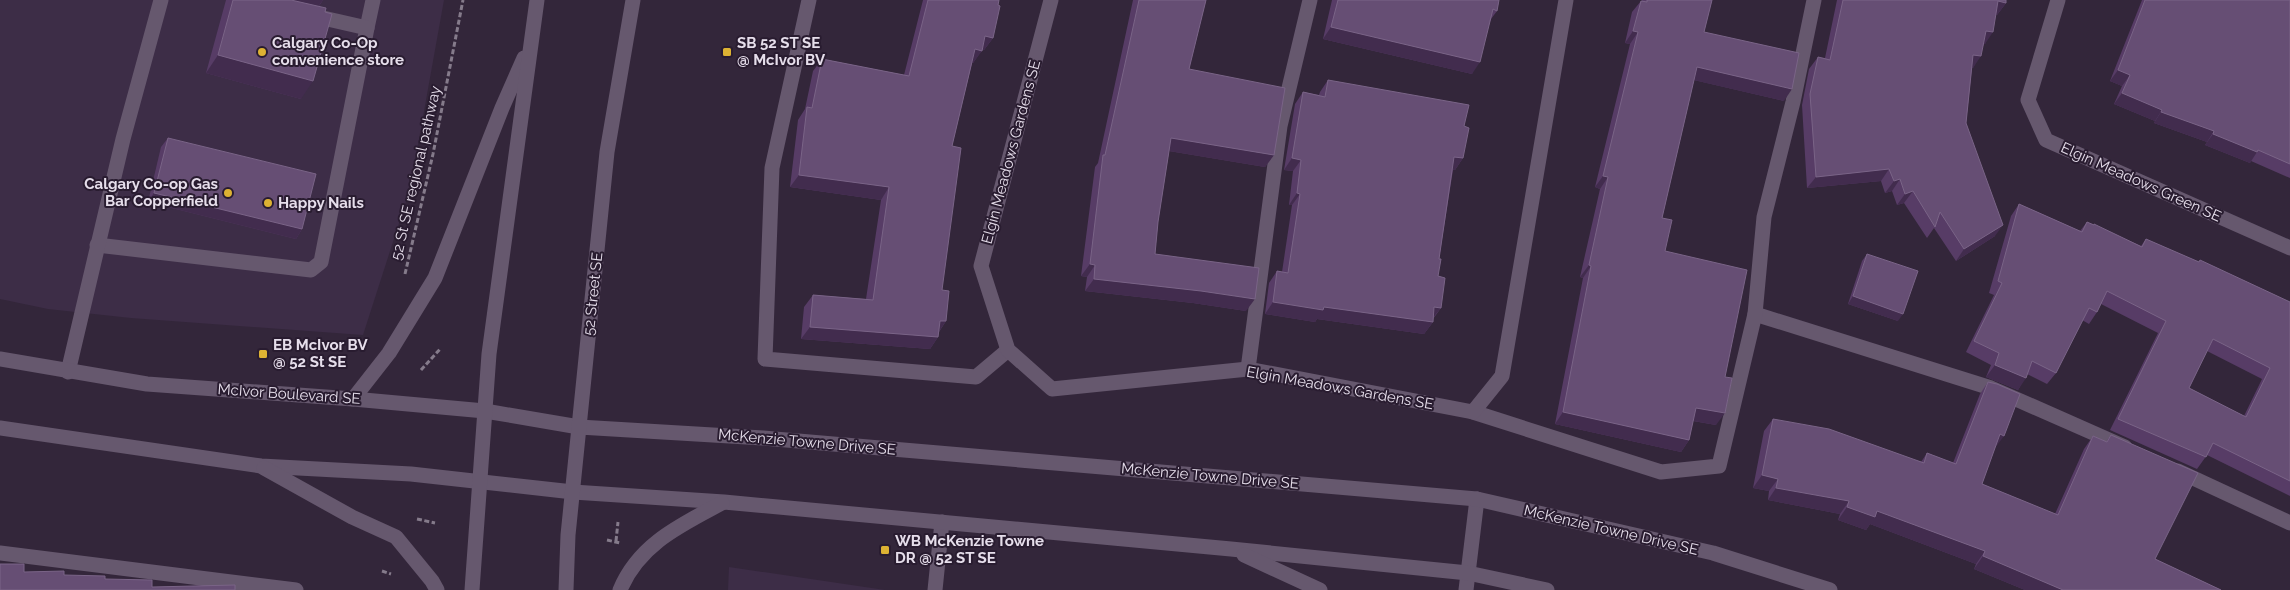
<svg xmlns="http://www.w3.org/2000/svg" width="2290" height="590" viewBox="0 0 2290 590" font-family="Raleway,sans-serif">
	<style>
		.built { fill: #3d2d47 }
		.lines { fill: none; stroke-linecap: round; stroke-linejoin: round }
		.path { stroke: #857b8b; stroke-width: 3; stroke-dasharray: 5 2.5; stroke-linecap: butt }
		.lane { stroke: #66586e; stroke-width: 15 }
		.street { stroke: #66586e; stroke-width: 15 }
		.secondary { stroke: #66586e; stroke-width: 15 }
		.wall { fill: #573c66; fill-rule: evenodd }
		.shaded-wall { fill: #422c4e }
		.building { fill: #664e74; stroke: #7a6487; fill-rule: evenodd }
		.poi-dot { fill: #ddb233; stroke: #291c30; stroke-width: 2 }
		.labels { text-anchor: middle; stroke-width: 4; stroke-linejoin: round; paint-order: stroke }
		.poi-label { font-size: 15px; font-weight: bold; fill: #e6deeb; stroke: #291c30; text-anchor: start }
		.street-label { font-size: 15px; fill: #e6deeb; stroke: #291c30 }
	</style>
	<rect width="100%" height="100%" fill="#33263a"/>
	<!-- built -->
	<g class="built">
		<polygon points="0,0 444,0 410,189 363,335 131,318 48,309 0,299"/>
		<polygon points="729,567 885,590 728,590"/>
	</g>
	<g class="lines">
		<!-- path -->
		<g class="path">
			<polyline points="405,274 433,154 463,0"/>
			<polyline points="421,370 441,348"/>
			<polyline points="417,519 435,523"/>
			<polyline points="607,540 620,543"/>
			<polyline points="616,541 618,522"/>
			<polyline points="382,571 391,574"/>
		</g>
		<!-- lane -->
		<g class="lane">
			<polyline points="809,0 772,168 765,359 976,377 1008,350"/>
			<polyline points="367,28 373,0"/>
			<polyline points="97,245 311,270 321,262 367,28 310,15"/>
			<polyline points="1755,314 1991,388 2125,447"/>
			<polyline points="1248,369 1280,126 1310,0"/>
			<polyline points="68,372 123,139 161,0"/>
			<polyline points="1473,412 1661,472 1719,466 1755,314 1764,217 1793,102 1814,0"/>
			<polyline points="2178,471 2290,523"/>
			<polyline points="0,553 296,590"/>
			<polyline points="935,590 942,522"/>
		</g>
		<!-- street -->
		<g class="street">
			<polyline points="1051,0 981,266 1008,350 1052,389 1248,369 1473,412 1502,376 1566,0"/>
			<polyline points="2058,0 2028,100 2046,140 2290,248"/>
			<polyline points="1466,590 1477,499"/>
		</g>
		<!-- secondary -->
		<g class="secondary">
			<polyline points="0,359 147,384 353,399 485,411 579,427 763,438 1477,499 1713,553 1830,590"/>
			<polyline points="353,399 389,353 435,278 502,108 524,58"/>
			<polyline points="0,428 261,466 411,474 573,492 724,502 1231,549 1468,573 1547,590"/>
			<polyline points="264,468 352,517 396,537 432,581 437,590"/>
			<polyline points="1244,555 1320,590"/>
			<polyline points="472,590 489,354 537,0"/>
			<polyline points="566,590 568,535 607,152 633,0"/>
			<path d="M 620,590 C 639,544 681,525 722,503"/>
		</g>
	</g>
	<!-- wall -->
	<g class="wall">
		<polygon points="226,0 323,0 319,6 301,99 206,73"/>
		<polygon points="923,0 999,0 993,38 984,50 982,50 973,63 972,63 952,146 942,290 946,321 939,332 938,337 930,349 801,339 804,307 813,295 866,299 881,200 790,187 798,120 805,109 813,71 822,59 904,75"/>
		<polygon points="1133,0 1206,0 1189,69 1274,155 1265,167 1169,151 1158,222 1155,254 1246,311 1193,303 1085,291 1087,277 1081,276 1095,167 1098,163"/>
		<polygon points="1332,0 1499,0 1497,11 1491,19 1472,74 1323,39"/>
		<polygon points="1642,0 1712,0 1704,32 1784,101 1694,80 1662,218 1665,251 1725,377 1716,425 1693,421 1689,440 1681,452 1555,424 1583,278 1580,277 1600,189 1595,187 1630,44 1625,43 1632,12 1641,1 1642,1"/>
		<polygon points="1837,0 2006,0 2006,3 1997,15 1996,14 1985,44 1984,44 1973,68 1972,68 1966,123 1995,236 1956,261 1934,228 1927,238 1904,203 1897,205 1892,191 1885,193 1881,181 1807,188 1802,105 1809,69 1818,57 1825,58"/>
		<polygon points="2142,0 2290,0 2290,178 2251,161 2250,163 2205,145 2207,142 2154,123 2155,121 2114,104 2122,86 2110,81"/>
		<polygon points="1328,80 1464,126 1463,158 1455,170 1453,170 1439,259 1438,276 1441,308 1433,319 1433,322 1424,334 1317,319 1315,322 1265,314 1269,283 1277,271 1282,272 1292,205 1289,205 1293,171 1284,170 1295,104 1303,92 1319,95 1320,92"/>
		<polygon points="168,138 302,229 296,239 148,202 161,147"/>
		<path d="M 2019,204 L 2080,231 L 2087,222 L 2141,246 L 2146,239 L 2290,302 L 2290,496 L 2207,455 L 2197,469 L 2110,430 L 2158,333 L 2101,304 L 2097,312 L 2089,324 L 2082,320 L 2056,373 L 2047,384 L 2027,374 L 2018,390 L 1986,377 L 1991,365 L 1966,352 L 1994,295 L 1989,293 L 2011,216 ZM 2207,351 L 2262,379 L 2244,416 L 2189,388 Z"/>
		<polygon points="1867,254 1898,321 1848,304 1862,261"/>
		<polygon points="1988,382 1995,448 1982,484 2055,514 2084,449 2093,436 2106,442 2111,435 2155,559 2221,590 2025,590 1974,569 1976,564 1870,524 1866,530 1838,520 1840,514 1768,500 1769,491 1753,488 1764,431 1773,419 1921,462 1927,453 1953,463 1980,394"/>
	</g>
	<!-- shaded-wall -->
	<g class="shaded-wall">
		<polygon points="284,0 323,0 318,7"/>
		<polygon points="1998,1 2006,3 1997,15 1990,13"/>
		<polygon points="1331,27 1480,62 1472,74 1323,39"/>
		<polygon points="1633,31 1638,32 1630,44 1625,43"/>
		<polygon points="1986,31 1993,32 1985,44 1978,43"/>
		<polygon points="985,36 993,38 984,50 976,49"/>
		<polygon points="975,49 982,51 973,63 966,61"/>
		<polygon points="218,55 313,81 301,99 206,73"/>
		<polygon points="1973,55 1981,56 1973,68 1965,66"/>
		<polygon points="1697,67 1792,89 1784,101 1689,79"/>
		<polygon points="2118,70 2130,75 2122,86 2110,81"/>
		<polygon points="2122,93 2162,110 2155,121 2114,104"/>
		<polygon points="2161,112 2214,131 2207,142 2154,123"/>
		<polygon points="2213,134 2257,152 2250,163 2205,145"/>
		<polygon points="1171,138 1274,155 1265,167 1163,150"/>
		<polygon points="1454,157 1463,158 1455,170 1446,169"/>
		<polygon points="1292,158 1301,160 1293,171 1284,170"/>
		<polygon points="1889,169 1881,181 1807,188 1816,177"/>
		<polygon points="799,175 889,187 881,200 790,187"/>
		<polygon points="1603,176 1608,177 1600,189 1595,187"/>
		<polygon points="1900,179 1892,191 1885,193 1894,181"/>
		<polygon points="1913,191 1904,203 1897,205 1905,194"/>
		<polygon points="154,193 302,229 296,239 148,202"/>
		<polygon points="1297,193 1300,194 1292,205 1289,205"/>
		<polygon points="2003,225 1995,236 1956,261 1964,249"/>
		<polygon points="1090,264 1095,265 1087,277 1081,276"/>
		<polygon points="1589,265 1591,266 1583,278 1580,277"/>
		<polygon points="1094,279 1201,291 1255,299 1246,311 1193,303 1085,291"/>
		<polygon points="1853,296 1903,314 1898,321 1848,304"/>
		<polygon points="1273,302 1324,307 1433,322 1424,334 1317,319 1315,322 1265,314"/>
		<polygon points="1434,307 1441,308 1432,319"/>
		<polygon points="940,321 946,321 938,333"/>
		<polygon points="810,327 938,337 930,349 801,339"/>
		<polygon points="1995,365 2026,378 2018,390 1986,377"/>
		<polygon points="1696,408 1725,413 1716,425 1688,420"/>
		<polygon points="1563,412 1689,440 1681,452 1555,424"/>
		<polygon points="2000,434 2004,436 1995,448"/>
		<polygon points="1762,475 1778,479 1769,491 1753,488"/>
		<polygon points="1776,488 1849,501 1840,514 1768,500"/>
		<polygon points="1847,507 1877,511 1985,551 1976,564 1870,524 1866,530 1838,520"/>
		<polygon points="1983,556 2063,590 2025,590 1974,569"/>
	</g>
	<!-- building -->
	<g class="building">
		<polygon points="233,0 291,0 326,8 325,12 332,14 313,81 218,55"/>
		<polygon points="928,0 999,0 998,5 1000,6 993,38 985,36 982,51 975,49 952,146 961,148 942,290 949,291 946,321 940,321 938,337 810,327 813,295 873,300 889,187 799,175 807,107 812,108 822,59 909,76"/>
		<polygon points="1139,0 1206,0 1189,69 1285,88 1274,155 1171,138 1158,222 1155,254 1259,268 1255,299 1201,291 1094,279 1095,265 1090,264 1103,155 1105,155"/>
		<polygon points="1338,0 1499,0 1497,11 1493,9 1480,62 1331,27"/>
		<polygon points="1647,0 1712,0 1704,32 1799,53 1792,89 1697,67 1662,218 1672,220 1665,251 1747,270 1725,377 1732,378 1725,413 1696,408 1689,440 1563,412 1591,266 1589,265 1608,177 1603,176 1638,32 1633,31 1641,1 1647,2"/>
		<polygon points="1843,0 2006,0 2006,3 1998,1 1993,32 1986,31 1981,56 1973,55 1966,123 2003,225 1964,249 1940,212 1935,227 1913,191 1905,194 1900,179 1894,181 1889,169 1816,177 1810,94 1818,57 1830,60"/>
		<polygon points="2145,0 2290,0 2290,164 2258,150 2257,152 2213,134 2214,131 2161,112 2162,110 2122,93 2130,75 2118,70"/>
		<polygon points="1328,80 1469,105 1464,126 1469,128 1463,158 1454,157 1439,259 1441,259 1438,276 1445,278 1441,308 1434,307 1433,322 1324,307 1323,310 1273,302 1277,271 1288,273 1300,194 1297,193 1301,160 1292,158 1303,92 1325,97"/>
		<polygon points="168,138 316,174 302,229 154,193"/>
		<path d="M 2019,204 L 2082,232 L 2087,222 L 2094,225 L 2094,224 L 2142,247 L 2146,239 L 2199,262 L 2200,260 L 2290,302 L 2290,481 L 2213,443 L 2206,457 L 2118,419 L 2166,321 L 2107,291 L 2097,312 L 2089,308 L 2056,373 L 2032,361 L 2026,378 L 1995,365 L 1999,353 L 1974,341 L 2002,283 L 1998,281 ZM 2213,339 L 2270,368 L 2246,417 L 2189,388 Z"/>
		<polygon points="1867,254 1918,271 1903,314 1853,296"/>
		<polygon points="1988,382 1997,384 2020,394 2004,436 2000,434 1982,484 2058,515 2093,436 2107,442 2111,435 2198,473 2155,559 2221,590 2063,590 1983,556 1985,551 1877,511 1875,517 1847,507 1849,501 1776,488 1778,479 1762,475 1773,419 1829,429 1924,463 1927,453 1956,464"/>
		<polygon points="0,564 24,564 24,572 64,571 64,575 105,576 105,579 152,580 152,587 235,585 235,590 0,590"/>
	</g>
	<!-- markers -->
	<g class="poi-dot">
		<circle cx="262" cy="52" r="5"/>
		<rect x="722" y="47" width="10" height="10" rx="2.5"/>
		<circle cx="228" cy="193" r="5"/>
		<circle cx="268" cy="203" r="5"/>
		<rect x="258" y="349" width="10" height="10" rx="2.5"/>
		<rect x="880" y="545" width="10" height="10" rx="2.5"/>
	</g>
	<g class="labels">
		<!-- poi labels -->
		<g class="poi-label">
			<text x="272" y="48">Calgary Co-Op<tspan x="272" dy="17">convenience store</tspan></text>
			<text x="737" y="48">SB 52 ST SE<tspan x="737" dy="17">@ McIvor BV</tspan></text>
			<text x="218" y="189" text-anchor="end">Calgary Co-op Gas<tspan x="218" dy="17">Bar Copperfield</tspan></text>
			<text x="278" y="208">Happy Nails</text>
			<text x="273" y="350">EB McIvor BV<tspan x="273" dy="17">@ 52 St SE</tspan></text>
			<text x="895" y="546">WB McKenzie Towne<tspan x="895" dy="17">DR @ 52 ST SE</tspan></text>
		</g>
		<!-- street labels -->
		<g class="street-label">
			<text transform="translate(1011 152) rotate(-75)" y="5">Elgin Meadows Gardens SE</text>
			<text transform="translate(416 173) rotate(-77)" y="5">52 St SE regional pathway</text>
			<text transform="translate(2141 182) rotate(24)" y="5">Elgin Meadows Green SE</text>
			<text transform="translate(593 294) rotate(-84)" y="5">52 Street SE</text>
			<text transform="translate(1340 388) rotate(10)" y="5">Elgin Meadows Gardens SE</text>
			<text transform="translate(289 394) rotate(4)" y="5">McIvor Boulevard SE</text>
			<text transform="translate(807 442) rotate(5)" y="5">McKenzie Towne Drive SE</text>
			<text transform="translate(1210 476) rotate(5)" y="5">McKenzie Towne Drive SE</text>
			<text transform="translate(1611 530) rotate(13)" y="5">McKenzie Towne Drive SE</text>
		</g>
	</g>
</svg>
